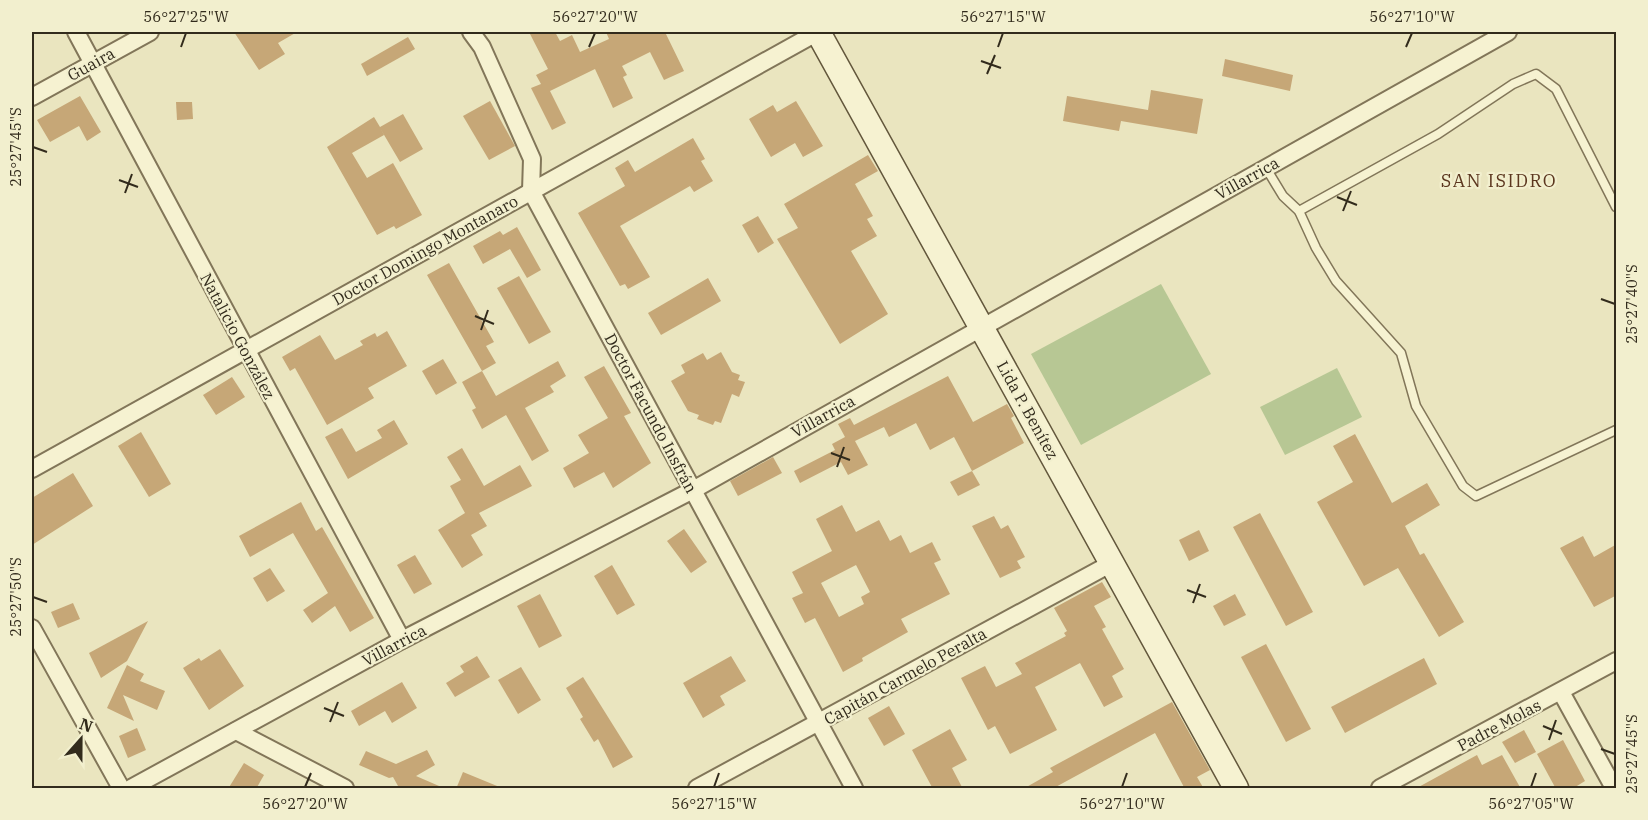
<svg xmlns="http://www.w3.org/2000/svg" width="1648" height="820" viewBox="0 0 1648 820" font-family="'IBM Plex Serif',serif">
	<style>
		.green { fill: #b7c794 }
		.building { fill: #c6a777; fill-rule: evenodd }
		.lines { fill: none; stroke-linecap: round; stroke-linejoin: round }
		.lane-casing { stroke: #827659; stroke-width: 11 }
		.street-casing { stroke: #827659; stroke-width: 20 }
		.secondary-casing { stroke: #63573c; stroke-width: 27 }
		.lane { stroke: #f6f2d1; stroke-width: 8 }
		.street { stroke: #f6f2d1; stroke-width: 16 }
		.secondary { stroke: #f6f2d1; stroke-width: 24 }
		.ticks { fill: none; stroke: #322b1c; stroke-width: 2 }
		.labels { text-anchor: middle; stroke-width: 4.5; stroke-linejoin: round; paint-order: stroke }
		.street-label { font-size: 16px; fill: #322b1c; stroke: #f2efce }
		.neighbourhood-label { font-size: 18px; letter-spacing: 1.5px; fill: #5c371f; stroke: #f2efce }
		.neatline { fill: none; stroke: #322b1c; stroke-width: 2 }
		.ticks-label { font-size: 15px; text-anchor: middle; fill: #322b1c }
	</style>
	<rect width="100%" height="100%" fill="#eae5bf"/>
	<!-- green -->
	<g class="green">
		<polygon points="1161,284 1211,374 1081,445 1031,354"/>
		<polygon points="1337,368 1362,417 1285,455 1260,407"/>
	</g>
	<!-- building -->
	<g class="building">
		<polygon points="234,32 297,32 278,43 285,54 259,70"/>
		<polygon points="529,32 555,32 560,41 572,35 580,52 609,39 606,32 665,32 684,71 664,80 650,52 622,66 627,75 623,77 633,98 613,108 595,69 550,91 566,123 552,130 531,88 541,84 536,75 548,69"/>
		<polygon points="408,37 415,49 367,76 361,64"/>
		<polygon points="1225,59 1293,75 1290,91 1222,76"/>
		<polygon points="1151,90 1203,99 1197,134 1121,121 1119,131 1063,121 1067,96 1148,110"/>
		<polygon points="80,96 101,132 87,141 79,126 50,142 37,120"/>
		<polygon points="490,101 515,146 489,160 463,116"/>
		<polygon points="796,101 823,146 803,157 795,143 771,157 749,119 773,105 777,112"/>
		<polygon points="176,102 192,102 193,119 177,120"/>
		<polygon points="403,114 423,149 400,162 380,128 384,135 352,153 367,178 393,163 422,215 396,229 394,226 377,235 327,147 374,117 380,127"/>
		<polygon points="693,138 705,159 701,161 713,181 694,192 690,186 620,226 650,277 628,289 625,284 620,286 578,213 625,186 615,168 628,160 635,172"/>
		<polygon points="868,155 878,171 855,184 873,216 867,219 877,236 851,251 888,314 840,344 777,239 798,228 784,204"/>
		<polygon points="758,216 774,243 758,253 742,225"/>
		<polygon points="517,227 541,270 527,278 510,249 483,264 473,246 500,231 503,235"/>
		<polygon points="449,263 494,342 486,346 496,363 482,371 427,275"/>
		<polygon points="519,276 551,332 529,344 497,288"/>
		<polygon points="708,278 721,301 661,335 648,313"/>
		<polygon points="387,331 407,366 368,388 374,398 327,425 295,368 290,371 282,357 320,335 335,360 363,345 360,341 375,333 377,337"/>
		<polygon points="721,352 732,372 740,375 738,380 745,382 739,397 732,394 721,423 715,421 713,425 697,419 699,415 688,411 671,381 685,373 681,365 703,353 707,360"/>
		<polygon points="443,359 457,383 436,395 422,371"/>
		<polygon points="558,361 566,376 550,386 554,392 525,408 549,451 532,461 506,415 482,429 472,410 476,408 462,382 482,371 496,396"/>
		<polygon points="604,366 631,413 624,416 651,463 613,488 604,472 574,488 563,468 589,453 578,435 608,418 584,377"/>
		<polygon points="948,376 973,422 1007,404 1014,416 1011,418 1024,443 972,471 954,437 930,450 916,423 889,437 884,427 855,441 868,465 848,475 841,462 800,483 794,471 835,450 832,444 845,437 838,424 850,418 854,425"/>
		<polygon points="232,377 245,397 216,415 203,395"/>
		<polygon points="394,420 408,444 348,479 325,437 342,428 356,452 382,438 377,430"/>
		<polygon points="141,432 171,484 149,497 118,446"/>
		<polygon points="1355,434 1392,503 1427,483 1440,505 1405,526 1420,555 1424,553 1464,622 1439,637 1398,568 1364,586 1317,502 1353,482 1333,446"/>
		<polygon points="462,448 484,486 520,465 532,486 479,513 487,526 471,535 483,555 462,568 438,530 465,513 450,486 461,480 447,457"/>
		<polygon points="773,457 782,473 738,496 730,481"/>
		<polygon points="972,471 980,485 958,496 950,482"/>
		<polygon points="73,473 93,506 32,545 32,498"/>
		<polygon points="301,502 316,531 322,527 374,618 350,632 335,606 312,623 303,610 328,593 293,533 250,557 239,536"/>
		<path d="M 842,505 L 856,532 L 879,520 L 890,541 L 901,535 L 910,553 L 932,542 L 941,560 L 934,563 L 950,594 L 901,619 L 908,632 L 862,658 L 863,661 L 843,672 L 815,618 L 805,623 L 792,598 L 803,593 L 792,572 L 832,551 L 816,519 ZM 856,565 L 870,592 L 861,597 L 864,604 L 839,617 L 821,583 Z"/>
		<polygon points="1260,513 1313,612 1286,626 1233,527"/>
		<polygon points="994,516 1001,529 1008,525 1025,557 1017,561 1021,568 1000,578 972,526"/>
		<polygon points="684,529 707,562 691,573 667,541"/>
		<polygon points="1199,530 1209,551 1189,561 1179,540"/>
		<polygon points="1583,536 1594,557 1617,544 1617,595 1594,607 1560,548"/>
		<polygon points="415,555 432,584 414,594 397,565"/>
		<polygon points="612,565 635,605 617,615 594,576"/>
		<polygon points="270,568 285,591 267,602 253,578"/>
		<polygon points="1102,582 1111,597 1094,606 1106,627 1102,629 1124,669 1112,676 1123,697 1104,707 1080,663 1035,687 1057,730 1010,754 995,726 988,730 961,678 985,666 996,687 1022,674 1015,663 1066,636 1064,633 1067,631 1054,608"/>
		<polygon points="540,594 562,636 539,648 517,606"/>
		<polygon points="1235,594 1246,615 1224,626 1213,606"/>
		<polygon points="73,603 80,619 58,628 51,612"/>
		<polygon points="148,621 127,661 101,678 89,653"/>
		<polygon points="1266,644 1311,729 1286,742 1241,657"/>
		<polygon points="220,649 244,686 209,710 183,668 199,658 201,661"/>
		<polygon points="477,656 490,677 455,697 446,683 464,672 460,666"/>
		<polygon points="731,656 746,681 720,696 725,705 703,718 683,683"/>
		<polygon points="1424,658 1437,684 1345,733 1331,707"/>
		<polygon points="127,665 144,674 140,681 165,691 157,710 123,695 134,721 107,708"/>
		<polygon points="521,667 541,700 518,714 498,680"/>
		<polygon points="583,677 633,757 613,768 598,739 594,742 580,719 583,717 566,688"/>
		<polygon points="402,682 417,708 392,723 385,711 359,726 351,711"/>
		<polygon points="1172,702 1210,770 1197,777 1204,789 1185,789 1155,733 1052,789 1023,789 1053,772 1050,768"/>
		<polygon points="889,706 905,734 884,746 868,718"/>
		<polygon points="137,728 146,750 128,758 119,736"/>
		<polygon points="950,729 967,760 952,768 963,789 933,789 912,750"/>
		<polygon points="1524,730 1536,752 1515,763 1502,742"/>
		<polygon points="1563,740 1585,781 1572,789 1556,789 1537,754"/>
		<polygon points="427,750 435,765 416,776 446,789 408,789 398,786 393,777 389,778 359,765 366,751 396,764"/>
		<polygon points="1477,755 1482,765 1502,755 1521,789 1415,789"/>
		<polygon points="244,763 264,775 256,789 228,789"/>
		<polygon points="463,772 502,788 502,789 456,789"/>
	</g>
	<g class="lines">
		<defs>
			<g id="lane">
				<polyline points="1266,168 1283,196 1299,211 1316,248 1336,281 1401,353 1416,406 1463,486 1476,496 1616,430"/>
				<polyline points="1299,211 1438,134 1513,84 1536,74 1556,89 1616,207"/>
			</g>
			<g id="street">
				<polyline points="76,32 402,640"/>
				<polyline points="471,32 482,47 532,159 531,191 854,788"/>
				<polyline points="32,97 150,32"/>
				<polyline points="32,469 818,32"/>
				<polyline points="32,628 121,788"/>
				<polyline points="1561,692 1614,788"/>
				<polyline points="236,731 345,788"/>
				<polyline points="131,788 402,640 693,490 1508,32"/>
				<polyline points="697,788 1112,563"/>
				<polyline points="1380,788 1616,661"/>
			</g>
			<polyline id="secondary" points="818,32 1236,788"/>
		</defs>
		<!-- lane casing -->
		<use href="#lane" class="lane-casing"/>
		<!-- street casing -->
		<use href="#street" class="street-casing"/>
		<!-- secondary casing -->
		<use href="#secondary" class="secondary-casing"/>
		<!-- lane -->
		<use href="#lane" class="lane"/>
		<!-- street -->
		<use href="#street" class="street"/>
		<!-- secondary -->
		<use href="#secondary" class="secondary"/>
	</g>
	<!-- ticks -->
	<path class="ticks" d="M 181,47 L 186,33M 589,47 L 595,33M 998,47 L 1003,33M 1406,47 L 1412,33M 981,61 L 1001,68M 987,74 L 995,55M 33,147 L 47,152M 119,180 L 138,187M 125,193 L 132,174M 1337,197 L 1357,205M 1343,211 L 1351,191M 1601,299 L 1615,304M 475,316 L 494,324M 481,330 L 488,310M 831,453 L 850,460M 837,467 L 844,447M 1187,590 L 1206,597M 33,597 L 47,602M 1193,603 L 1200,584M 324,708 L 344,716M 330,722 L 338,702M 1543,726 L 1562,734M 1549,740 L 1556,720M 1601,749 L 1615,754M 305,787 L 311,773M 714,787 L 719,773M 1122,787 L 1127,773M 1531,787 L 1536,773"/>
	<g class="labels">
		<!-- street labels -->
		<g class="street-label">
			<text transform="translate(91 64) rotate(-29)" y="6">Guaira</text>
			<text transform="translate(1247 178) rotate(-29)" y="6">Villarrica</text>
			<text transform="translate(425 250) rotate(-29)" y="6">Doctor Domingo Montanaro</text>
			<text transform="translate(238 336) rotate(62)" y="6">Natalicio González</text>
			<text transform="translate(1028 410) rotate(61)" y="6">Lida P. Benítez</text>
			<text transform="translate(651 413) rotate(62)" y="6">Doctor Facundo Insfrán</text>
			<text transform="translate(823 416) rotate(-29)" y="6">Villarrica</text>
			<text transform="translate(394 645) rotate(-28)" y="6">Villarrica</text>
			<text transform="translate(905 676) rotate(-29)" y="6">Capitán Carmelo Peralta</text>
			<text transform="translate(1499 725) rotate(-28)" y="6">Padre Molas</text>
		</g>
		<!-- neighbourhood labels -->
		<g class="neighbourhood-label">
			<text x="1499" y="187">SAN ISIDRO</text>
		</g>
	</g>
	<!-- border -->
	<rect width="1648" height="820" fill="none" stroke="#f2efce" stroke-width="66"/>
	<!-- north arrow -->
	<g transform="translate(81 739) rotate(21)" stroke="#f2efce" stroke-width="4.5" paint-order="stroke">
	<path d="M0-4.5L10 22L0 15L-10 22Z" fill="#322b1c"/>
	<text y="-9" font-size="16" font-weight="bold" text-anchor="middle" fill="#322b1c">N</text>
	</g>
	<rect x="33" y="33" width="1582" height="754" class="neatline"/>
	<g class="ticks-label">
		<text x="186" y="22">56°27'25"W</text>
		<text x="595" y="22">56°27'20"W</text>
		<text x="1003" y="22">56°27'15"W</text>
		<text x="1412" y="22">56°27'10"W</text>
		<text transform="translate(16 147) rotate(-90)" y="5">25°27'45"S</text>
		<text transform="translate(1632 304) rotate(-90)" y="5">25°27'40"S</text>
		<text transform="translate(16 597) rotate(-90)" y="5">25°27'50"S</text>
		<text transform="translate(1632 754) rotate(-90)" y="5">25°27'45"S</text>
		<text x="305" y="809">56°27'20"W</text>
		<text x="714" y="809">56°27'15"W</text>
		<text x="1122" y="809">56°27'10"W</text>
		<text x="1531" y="809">56°27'05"W</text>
	</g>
</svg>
